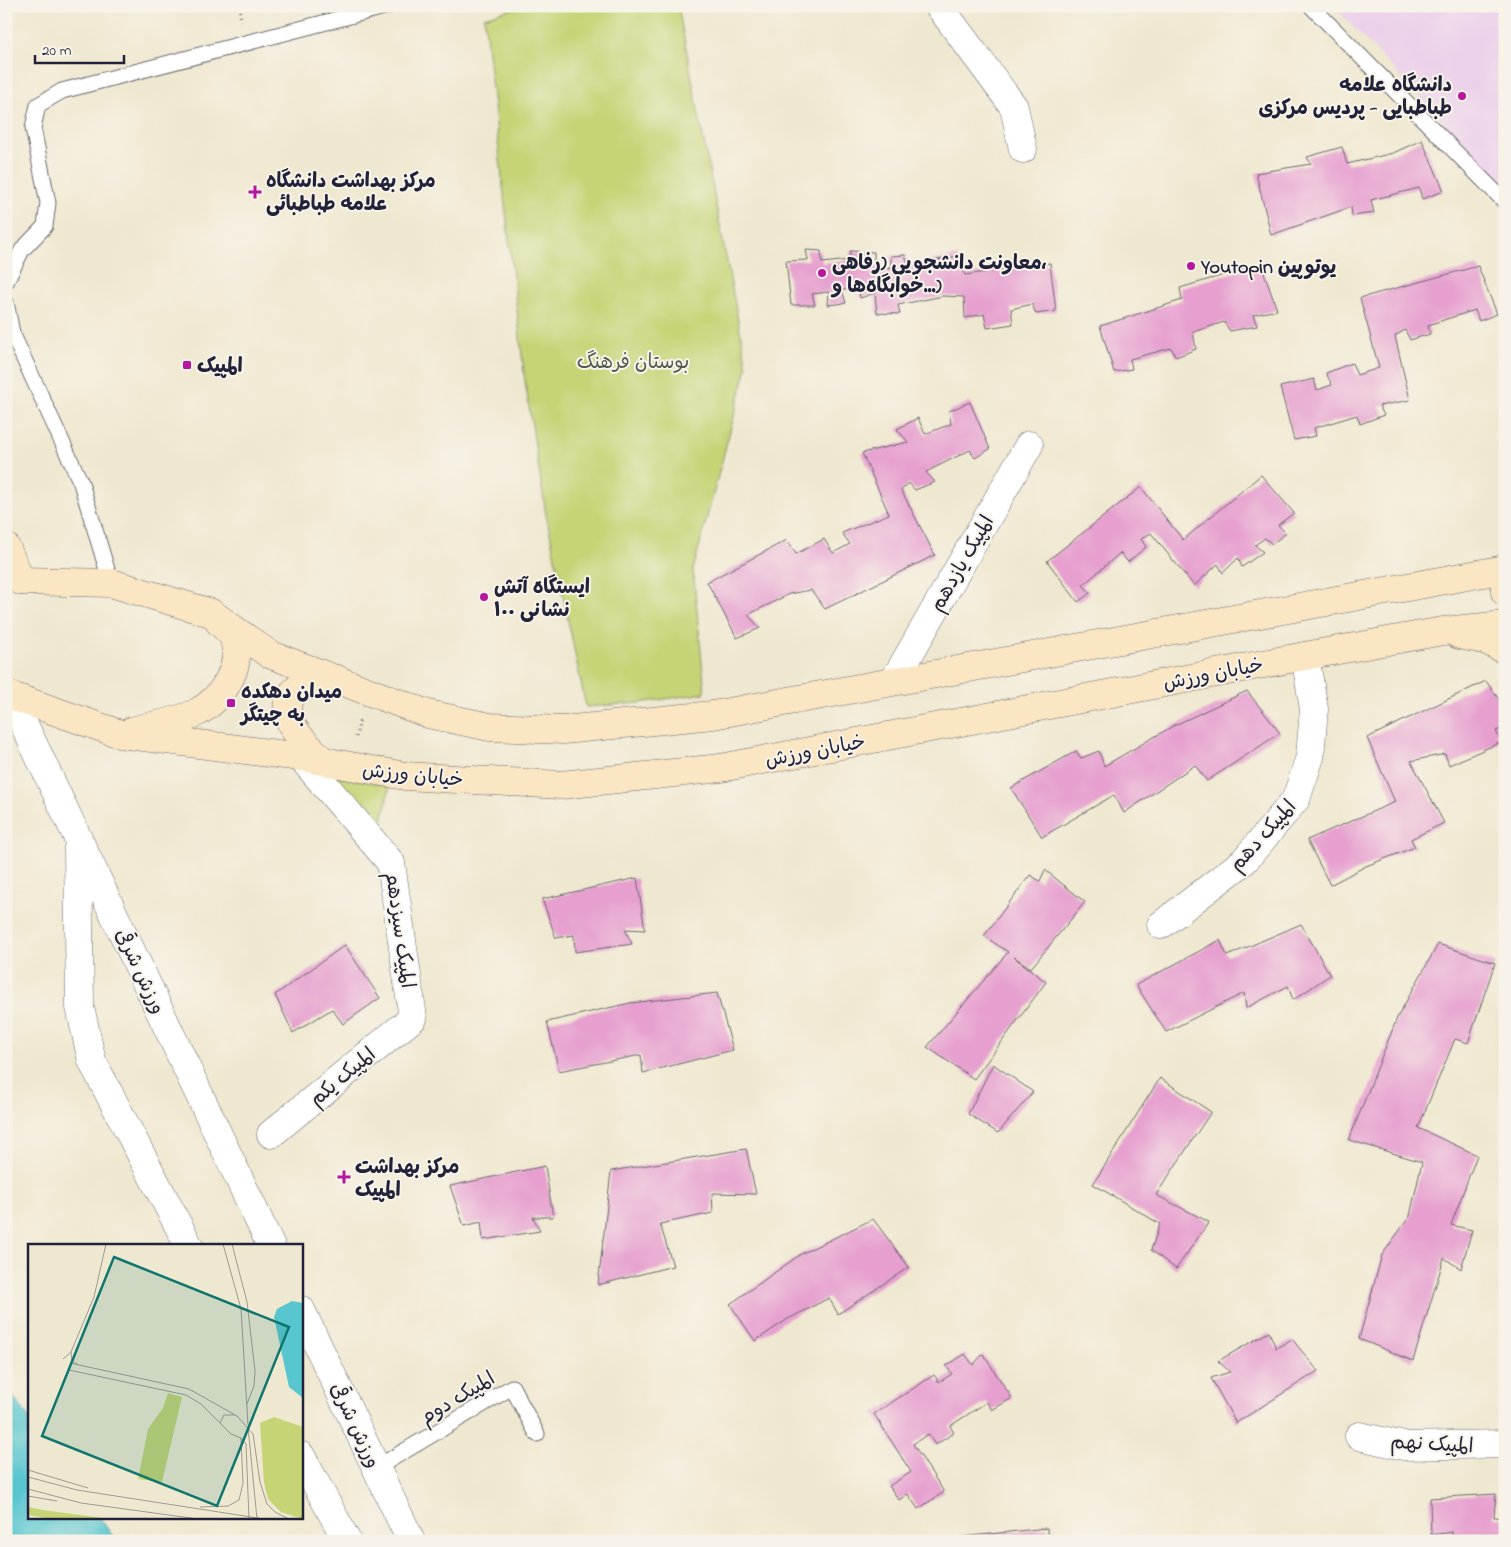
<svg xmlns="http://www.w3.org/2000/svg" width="1511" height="1547" viewBox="0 0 1511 1547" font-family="'Indie Flower','Playpen Sans Arabic',sans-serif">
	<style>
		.built { fill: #ecd1ea }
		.green { fill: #c6d476; stroke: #747b58 }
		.water { fill: #58c6cf; stroke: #3d7485 }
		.building { fill: #e69fcf }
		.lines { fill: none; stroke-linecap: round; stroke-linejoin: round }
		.service-casing { stroke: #6a676f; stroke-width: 17 }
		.minor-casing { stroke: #6a676f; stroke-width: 29 }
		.tertiary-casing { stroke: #6a676f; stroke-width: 29 }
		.secondary-casing { stroke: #6a676f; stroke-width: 29 }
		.path { stroke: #6a676f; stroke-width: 3; stroke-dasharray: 1 4; stroke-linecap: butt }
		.service { stroke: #fff; stroke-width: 15 }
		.minor { stroke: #fff; stroke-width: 28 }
		.tertiary { stroke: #fff; stroke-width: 28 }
		.secondary { stroke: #fbe6c4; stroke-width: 28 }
		.poi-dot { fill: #b5179e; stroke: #f7f3e8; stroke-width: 2 }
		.labels { text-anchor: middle; stroke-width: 4; stroke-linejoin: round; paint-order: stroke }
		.poi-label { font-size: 20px; font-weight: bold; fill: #22223b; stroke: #f7f3e8; text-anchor: start }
		.park-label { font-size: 20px; fill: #53574d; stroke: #f7f3e8 }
		.street-label { font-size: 20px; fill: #22223b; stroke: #f7f3e8 }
		.inset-road { fill: none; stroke: #9d9994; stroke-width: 1 }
		.view { fill: #0f766e; fill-opacity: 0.15; stroke: #0f766e; stroke-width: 2.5 }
		.inset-edge { fill: none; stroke: #22223b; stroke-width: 2.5 }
	</style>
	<rect width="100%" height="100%" fill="#f7f3e8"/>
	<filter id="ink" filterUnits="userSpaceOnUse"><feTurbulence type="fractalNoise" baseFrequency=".02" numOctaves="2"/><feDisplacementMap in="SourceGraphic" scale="10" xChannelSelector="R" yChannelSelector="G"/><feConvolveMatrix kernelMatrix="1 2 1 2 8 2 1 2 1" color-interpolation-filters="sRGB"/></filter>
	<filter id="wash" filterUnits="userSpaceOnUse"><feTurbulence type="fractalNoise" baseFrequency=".0096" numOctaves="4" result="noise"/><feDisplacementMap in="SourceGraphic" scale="20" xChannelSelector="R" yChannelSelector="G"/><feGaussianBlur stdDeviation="1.12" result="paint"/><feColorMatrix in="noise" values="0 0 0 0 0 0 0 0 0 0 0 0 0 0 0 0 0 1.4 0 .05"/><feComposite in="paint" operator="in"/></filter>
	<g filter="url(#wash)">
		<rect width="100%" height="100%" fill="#efe8d0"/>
		<!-- built -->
		<polygon class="built" points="1333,6 1505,6 1505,186"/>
		<!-- green -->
		<g class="green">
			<polygon points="522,6 678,6 747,367 693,570 705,693 639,703 586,707 546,514 525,382 484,17"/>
			<polygon points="327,774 390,786 378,839"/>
		</g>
		<!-- water -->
		<polygon class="water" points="6,1387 29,1418 29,1518 100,1518 116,1541 6,1541"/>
		<g id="blocks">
			<!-- building -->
			<g class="building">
				<polygon points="1422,140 1444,191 1422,199 1419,188 1371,200 1374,213 1352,216 1351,207 1271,235 1256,173 1311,164 1307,157 1342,147 1347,164 1393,153"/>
				<polygon points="806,250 821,251 822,263 850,260 850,251 874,252 874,265 891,269 891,256 905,255 909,266 957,256 965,275 1050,263 1056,311 1036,314 1032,304 1011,309 1013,324 987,328 984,314 965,318 964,297 943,296 898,305 900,314 877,313 875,293 860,298 859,289 842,290 846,303 828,305 829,292 812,294 815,305 791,305 786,261 808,260"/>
				<polygon points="1261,264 1277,310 1253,315 1257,326 1230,331 1224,322 1193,332 1196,349 1176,357 1171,348 1130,359 1132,369 1114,372 1100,326 1182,300 1180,288"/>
				<polygon points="1478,266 1497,314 1479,321 1475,310 1428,325 1430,334 1410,340 1405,330 1395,336 1410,400 1379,406 1384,415 1360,424 1357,415 1314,428 1316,436 1294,440 1280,387 1314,379 1317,390 1332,385 1326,373 1352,363 1357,375 1379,368 1360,298"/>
				<polygon points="970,402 990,449 975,458 970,450 926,472 935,482 915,490 909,483 901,490 935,555 825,609 811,590 789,594 748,615 760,628 737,638 707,582 787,540 796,554 824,539 833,553 850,544 842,533 889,514 862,453 908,442 897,429 918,418 925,434 951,424 949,411"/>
				<polygon points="1261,475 1294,513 1278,525 1286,533 1272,544 1265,538 1255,545 1263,552 1242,567 1238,558 1223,573 1218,564 1194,586 1151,533 1141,539 1146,547 1128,562 1120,553 1083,585 1090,593 1078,602 1047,561 1141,487 1183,540"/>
				<polygon points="1486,681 1505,708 1505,727 1496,731 1501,742 1449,765 1445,754 1411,761 1444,823 1411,839 1415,847 1366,866 1330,885 1307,840 1395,802 1367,738"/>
				<polygon points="1247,691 1280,733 1207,781 1195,765 1124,813 1114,795 1042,837 1011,788 1076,751 1081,758 1099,751 1104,766 1173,726"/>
				<polygon points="1045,870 1085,902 1031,968 1014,957 1046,982 974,1079 927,1047 1008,952 984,936 1030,875 1040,881"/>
				<polygon points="637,878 645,930 625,929 632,944 575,952 574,935 556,938 542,899"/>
				<polygon points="1301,924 1330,975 1293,1000 1288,986 1246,1008 1244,993 1166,1032 1136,985 1220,940 1227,956"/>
				<polygon points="1438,944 1495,963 1468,1043 1455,1039 1418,1128 1477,1155 1451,1225 1472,1230 1461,1269 1444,1258 1413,1361 1359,1339 1382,1255 1410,1216 1422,1162 1349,1140 1397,1018"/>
				<polygon points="345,945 380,998 343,1024 332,1009 293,1033 275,995"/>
				<polygon points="717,993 733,1050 643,1073 641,1055 559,1071 547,1022 630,1003"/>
				<polygon points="993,1064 1033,1092 998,1133 968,1114"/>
				<polygon points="1160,1078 1211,1112 1156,1195 1209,1222 1176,1269 1151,1250 1160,1224 1093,1184"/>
				<polygon points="746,1149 756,1194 712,1193 713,1213 660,1224 673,1266 598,1285 611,1171"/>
				<polygon points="545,1166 553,1217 533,1217 540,1231 483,1240 481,1222 464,1226 450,1186"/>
				<polygon points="873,1219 909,1267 838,1314 829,1298 788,1319 755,1341 730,1304 801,1254"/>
				<polygon points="1269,1332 1276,1348 1292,1339 1318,1371 1236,1423 1211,1378 1230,1372 1218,1361"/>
				<polygon points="965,1354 973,1365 983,1354 1012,1398 992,1410 987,1402 950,1426 954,1433 935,1445 928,1434 913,1444 944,1492 918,1509 908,1494 899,1500 889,1486 911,1472 874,1414 934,1375 939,1382 952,1374 946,1366"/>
				<polygon points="1496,1494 1494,1517 1505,1518 1505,1541 1452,1541 1452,1532 1431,1535 1430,1498"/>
				<polygon points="1047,1528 1048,1541 961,1541 961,1537"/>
			</g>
		</g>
	</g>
	<g filter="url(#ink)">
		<use href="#blocks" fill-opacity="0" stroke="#6a676f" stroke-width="1"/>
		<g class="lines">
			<defs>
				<g id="service">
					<polyline points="1311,6 1505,202"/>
					<polyline points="6,282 22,250 45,226 48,203 33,128 38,105 62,91 388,6"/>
					<polyline points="6,302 12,333 81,483 111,583"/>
					<polyline points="376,1468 512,1387 537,1434"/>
				</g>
				<g id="minor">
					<polyline points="939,6 1014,107 1023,149"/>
					<polyline points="894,681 1029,445"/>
					<polyline points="1161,925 1244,861 1296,799 1310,757 1314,709 1305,656"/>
					<polyline points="271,1134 413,1018 391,863 301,757"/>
					<polyline points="1359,1436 1404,1446 1505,1444"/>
				</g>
				<g id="tertiary">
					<polyline points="11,697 271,1246"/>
					<polyline points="78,848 80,1007 92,1061 189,1246"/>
					<polyline points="301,1310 411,1541"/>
					<polyline points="301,1456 347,1541"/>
				</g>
				<g id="secondary">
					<polyline points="6,547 21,581"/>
					<polyline points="6,572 21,581 111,583 211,613 269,654 428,714 490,727 563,730 713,715 1505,569"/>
					<polyline points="1505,577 1505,592"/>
					<polyline points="1459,635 1485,640 1505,650"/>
					<polyline points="6,694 120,734 301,757 405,776 561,785 721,768 1305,656 1443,631 1505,625"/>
					<path d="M 132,731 C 152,725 177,722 196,713 C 221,700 243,668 234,639 C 232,633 223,626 219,622"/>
					<path d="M 323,761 C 311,748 292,733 288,715 C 282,685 316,679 337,679"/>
				</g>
			</defs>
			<!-- service casing -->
			<use href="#service" class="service-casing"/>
			<!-- minor casing -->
			<use href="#minor" class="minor-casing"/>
			<!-- tertiary casing -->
			<use href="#tertiary" class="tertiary-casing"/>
			<!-- secondary casing -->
			<use href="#secondary" class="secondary-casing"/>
			<!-- path -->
			<g class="path">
				<polyline points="239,6 241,21"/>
				<polyline points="356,737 360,719"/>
			</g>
			<!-- service -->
			<use href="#service" class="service"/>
			<!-- minor -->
			<use href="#minor" class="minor"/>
			<!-- tertiary -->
			<use href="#tertiary" class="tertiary"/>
			<!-- secondary -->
			<use href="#secondary" class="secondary"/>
		</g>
	</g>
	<!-- markers -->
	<g class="poi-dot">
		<circle cx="1462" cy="96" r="5"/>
		<path d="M252.5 184.5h5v5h5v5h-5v5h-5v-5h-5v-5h5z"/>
		<circle cx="1191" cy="266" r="5"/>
		<circle cx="822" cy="273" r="5"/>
		<rect x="182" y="360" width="10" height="10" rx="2.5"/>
		<circle cx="484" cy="597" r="5"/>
		<rect x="226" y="698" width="10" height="10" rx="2.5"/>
		<path d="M341.5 1169.5h5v5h5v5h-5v5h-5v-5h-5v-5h5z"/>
	</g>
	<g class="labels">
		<!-- poi labels -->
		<g class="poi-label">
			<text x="1452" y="91" text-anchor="end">دانشگاه علامه<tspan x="1452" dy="23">طباطبایی - پردیس مرکزی</tspan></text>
			<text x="266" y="187">مرکز بهداشت دانشگاه<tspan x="266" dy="23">علامه طباطبائی</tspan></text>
			<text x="832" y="269">معاونت دانشجویی (رفاهی،<tspan x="832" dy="23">خوابگاه‌ها و...)</tspan></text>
			<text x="1201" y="273">Youtopin یوتوپین</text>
			<text x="197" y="372">المپیک</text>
			<text x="494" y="593">ایستگاه آتش<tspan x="494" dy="23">نشانی ۱۰۰</tspan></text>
			<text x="241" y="698">میدان دهکده<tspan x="241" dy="23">به چیتگر</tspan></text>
			<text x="355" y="1173">مرکز بهداشت<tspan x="355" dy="23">المپیک</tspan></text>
		</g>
		<!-- park labels -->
		<g class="park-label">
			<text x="633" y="368">بوستان فرهنگ</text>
		</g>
		<!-- street labels -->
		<g class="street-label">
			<text transform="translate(961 563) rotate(-60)" y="7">المپیک یازدهم</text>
			<text transform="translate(1213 673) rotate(-11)" y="7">خیابان ورزش</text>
			<text transform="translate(815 750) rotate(-11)" y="7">خیابان ورزش</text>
			<text transform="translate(413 774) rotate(6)" y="7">خیابان ورزش</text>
			<text transform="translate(1262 835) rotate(-48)" y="7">المپیک دهم</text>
			<text transform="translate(401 930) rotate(82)" y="7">المپیک سیزدهم</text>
			<text transform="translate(141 971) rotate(65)" y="7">ورزش شرقی</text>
			<text transform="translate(342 1076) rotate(-40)" y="7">المپیک یکم</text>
			<text transform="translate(457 1397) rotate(-31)" y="7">المپیک دوم</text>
			<text transform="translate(356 1425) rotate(65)" y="7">ورزش شرقی</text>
			<text transform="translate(1432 1443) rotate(3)" y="7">المپیک نهم</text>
		</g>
	</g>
	<!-- overview -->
	<g transform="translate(28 1244)">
		<rect width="275" height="275" fill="#efe8d0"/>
		<path d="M 140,149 L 154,153 L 134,238 L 110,235 L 120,185 L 135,164 ZM 246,173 L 275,183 L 275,275 L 253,268 L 240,255 L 236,239 L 232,179 ZM 0,263 L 15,266 L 82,275 L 24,275 L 0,271 Z" fill="#c6d476"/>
		<path d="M 264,57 L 275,59 L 275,154 L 261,143 L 246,73 L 249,65 Z" fill="#58c6cf"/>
		<path class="inset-road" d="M 195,0 L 213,65 L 220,181M 204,0 L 219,58 L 227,127 L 226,142 L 219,160M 43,108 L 44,116 L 50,121M 35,115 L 43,108 L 66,53 L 78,0M 42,119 L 161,145 L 209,172 L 225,190 L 232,238 L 239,260 L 247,268 L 261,275M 41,126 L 158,151 L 173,160 L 203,190 L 213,194M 192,179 L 196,171 L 207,171M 220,183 L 229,275M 213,194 L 218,200 L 221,275M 0,226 L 60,244M 0,233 L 49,246 L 236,275M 0,245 L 53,259 L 170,275M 0,252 L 29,257M 172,263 L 200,262 L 211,256 L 215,239 L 213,194"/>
		<path class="view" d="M 86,13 L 261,83 L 189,262 L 14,192 Z"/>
		<rect width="275" height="275" class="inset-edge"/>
	</g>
	<!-- margin -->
	<rect width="1511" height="1547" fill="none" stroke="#f7f3e8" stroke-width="25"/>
	<!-- scale -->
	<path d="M35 55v8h89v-8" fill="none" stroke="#22223b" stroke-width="2.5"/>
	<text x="42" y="55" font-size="15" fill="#22223b" stroke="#f7f3e8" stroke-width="4" paint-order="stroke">20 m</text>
</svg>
